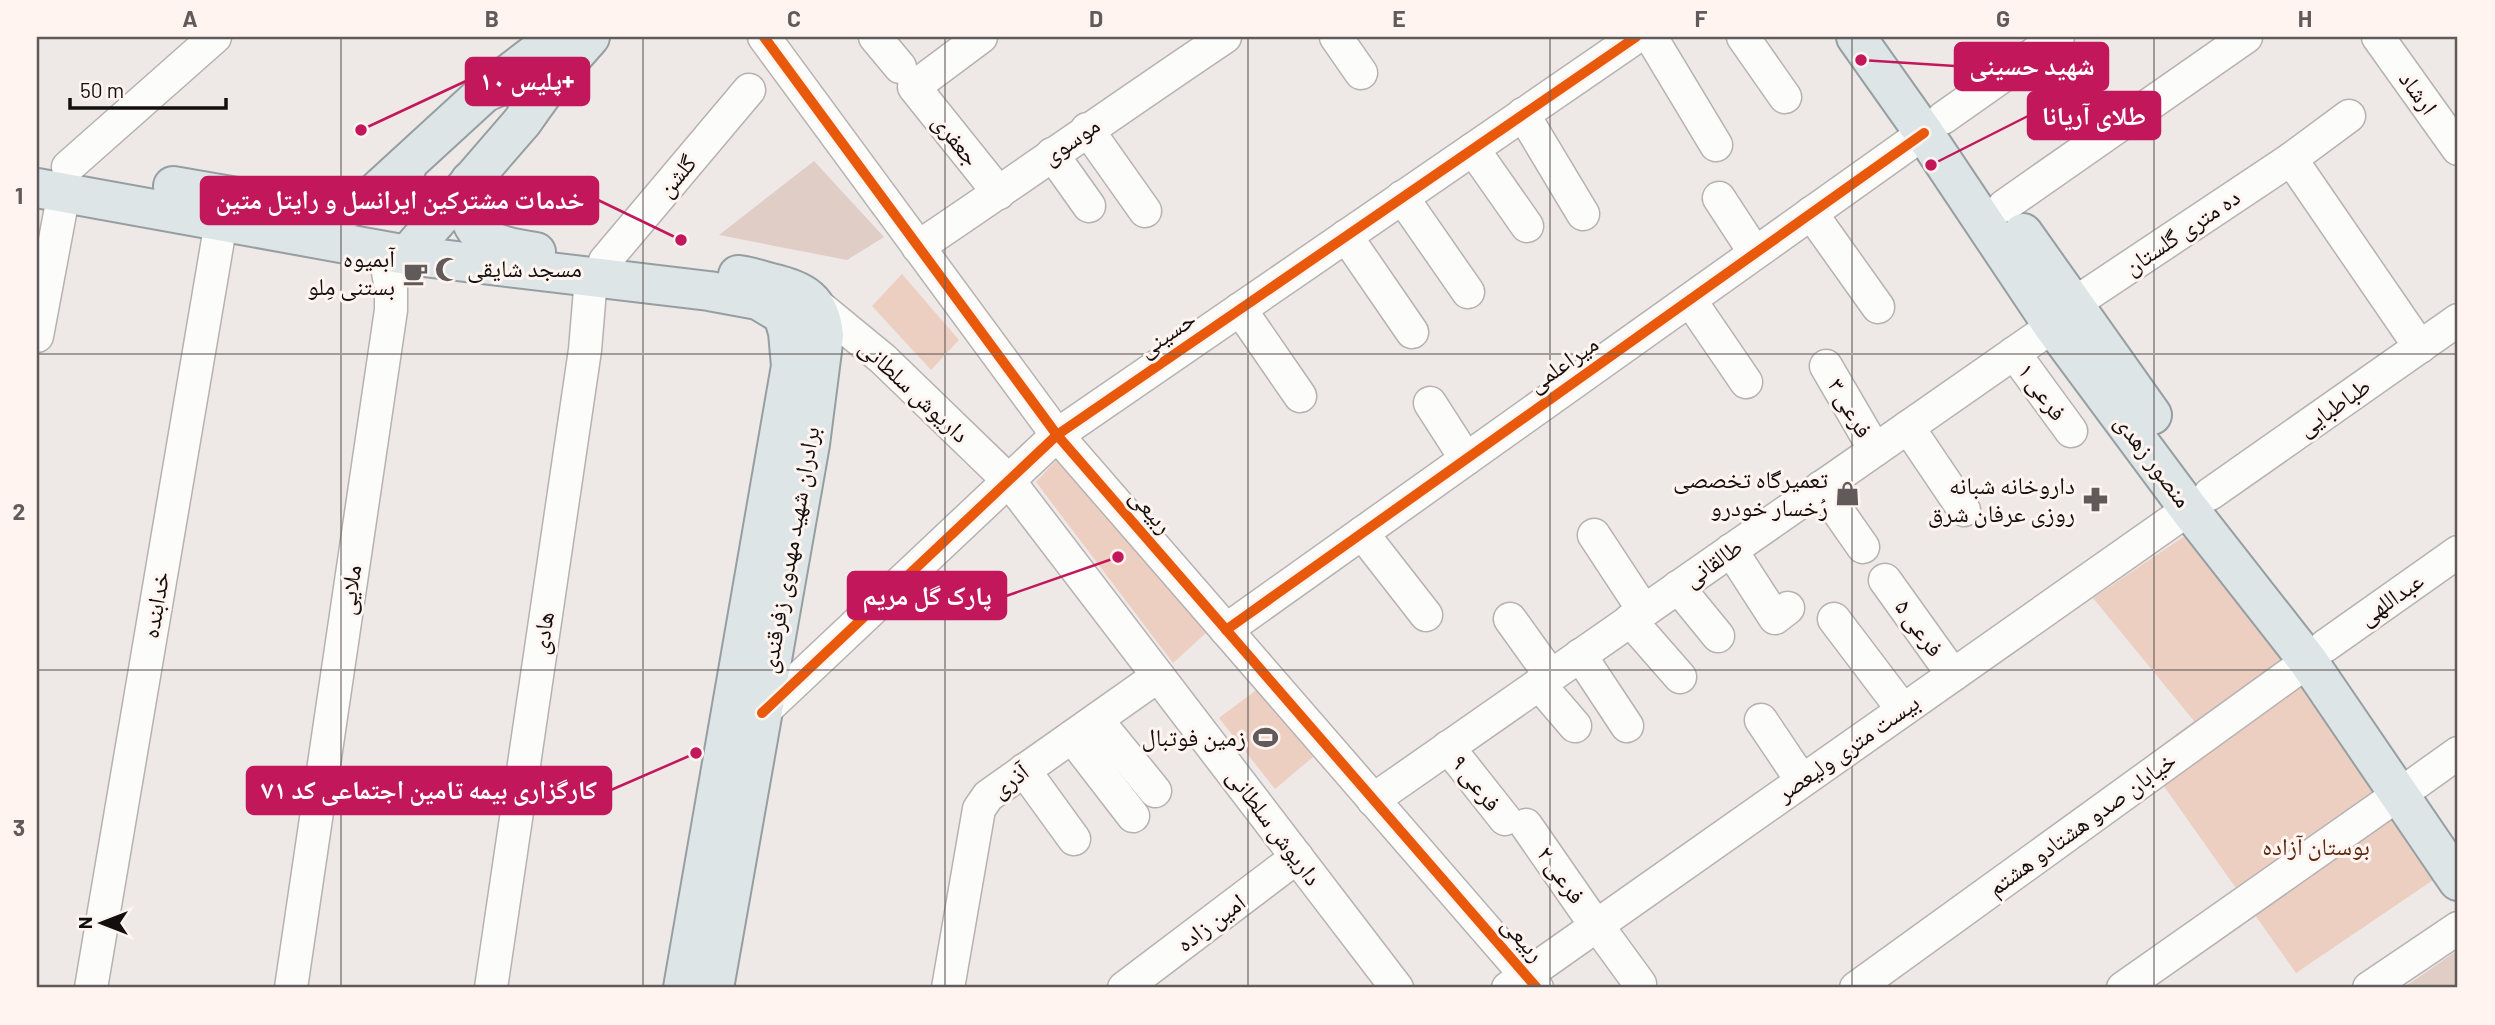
<svg xmlns="http://www.w3.org/2000/svg" width="2495" height="1025" viewBox="0 0 2495 1025" font-family="Barlow,'Noto Naskh Arabic',sans-serif">
	<style>
		.green { fill: #edcfc2 }
		.building { fill: #dfcdc6 }
		.lines { fill: none; stroke-linecap: round; stroke-linejoin: round }
		.minor-casing { stroke: #b6b2b1; stroke-width: 35 }
		.major-casing { stroke: #959fa2; stroke-width: 42 }
		.minor { stroke: #fcfcfb; stroke-width: 32 }
		.major { stroke: #dee5e7; stroke-width: 38 }
		.cycleway-casing { stroke: #fff4f0; stroke-width: 15 }
		.cycleway { stroke: #e8590c; stroke-width: 10 }
		.grid { fill: none; stroke: #605b5a; stroke-width: 2; stroke-opacity: 0.55 }
		.labels { text-anchor: middle; stroke-width: 6; stroke-linejoin: round; paint-order: stroke }
		.street-label { font-size: 24px; fill: #130f0e; stroke: #fff4f0 }
		.poi-label { font-size: 24px; fill: #130f0e; stroke: #fff4f0; text-anchor: end }
		.park-label { font-size: 24px; fill: #5b2a12; stroke: #fff4f0 }
		.leader { fill: none; stroke: #c2185b; stroke-width: 2.5 }
		.callout-dot { fill: #c2185b; stroke: #fff4f0; stroke-width: 2.5 }
		.callout { fill: #c2185b; stroke: #c2185b; stroke-width: 2.5 }
		.callout-label { font-size: 26px; text-anchor: middle; font-weight: bold; fill: #fff }
		.neatline { fill: none; stroke: #605b5a; stroke-width: 2.5 }
		.grid-label { font-size: 23px; text-anchor: middle; font-weight: bold; fill: #605b5a }
	</style>
	<rect width="100%" height="100%" fill="#eee8e6"/>
	<!-- green -->
	<g class="green">
		<polygon points="902,274 959,340 931,370 872,306"/>
		<polygon points="1058,458 1207,632 1173,663 1036,482"/>
		<polygon points="2192,531 2445,872 2296,973 2144,758 2194,721 2093,598"/>
		<polygon points="1259,688 1313,757 1275,789 1219,718"/>
	</g>
	<!-- building -->
	<g class="building">
		<polygon points="814,161 884,237 847,260 719,235"/>
		<polygon points="2458,950 2458,988 2403,988"/>
	</g>
	<g class="lines">
		<defs>
			<g id="minor">
				<polyline points="764,37 1057,435 1537,988"/>
				<polyline points="875,37 900,67"/>
				<polyline points="981,37 914,87 999,193"/>
				<polyline points="1336,37 1361,73"/>
				<polyline points="1651,37 1716,145"/>
				<polyline points="1743,37 1785,97"/>
				<polyline points="2378,37 2458,149"/>
				<polyline points="1523,114 1583,214"/>
				<polyline points="1943,118 2058,37"/>
				<polyline points="1087,129 1145,211"/>
				<polyline points="1473,149 1527,226"/>
				<polyline points="1052,154 1089,206"/>
				<polyline points="2291,159 2420,347"/>
				<polyline points="68,167 215,37"/>
				<polyline points="1402,197 1468,292"/>
				<polyline points="1719,198 1755,253"/>
				<polyline points="2004,206 2246,37"/>
				<polyline points="1811,213 1878,307"/>
				<polyline points="1346,236 1412,332"/>
				<path d="M 918,247 C 1021,178 1122,106 1225,37"/>
				<polyline points="605,261 749,90"/>
				<polyline points="810,299 883,359 1009,481 1397,988"/>
				<polyline points="1690,300 1746,382"/>
				<polyline points="2072,305 2291,159 2349,116"/>
				<polyline points="1240,309 1300,396"/>
				<polyline points="37,336 64,192"/>
				<polyline points="2014,353 2071,431"/>
				<polyline points="1826,366 1875,450"/>
				<polyline points="1430,403 1466,459"/>
				<polyline points="1908,427 1964,510"/>
				<polyline points="1821,487 1863,547"/>
				<polyline points="2210,494 2458,320"/>
				<polyline points="1362,533 1426,615"/>
				<polyline points="1594,535 1644,611"/>
				<polyline points="1731,550 1775,618 1788,608"/>
				<polyline points="1885,580 1953,675"/>
				<polyline points="1678,587 1718,636"/>
				<polyline points="1510,619 1551,676"/>
				<polyline points="1834,619 1903,710"/>
				<polyline points="1630,620 1680,677"/>
				<polyline points="1226,630 1924,133"/>
				<polyline points="2325,646 2458,552"/>
				<polyline points="1580,655 1627,726"/>
				<polyline points="1539,684 1575,726"/>
				<polyline points="762,713 1057,435 1636,37"/>
				<polyline points="1097,720 1155,791"/>
				<polyline points="1761,720 1802,781"/>
				<polyline points="1072,737 1133,816"/>
				<polyline points="1448,747 1505,819"/>
				<polyline points="1024,770 1074,839"/>
				<polyline points="2416,783 2458,753"/>
				<polyline points="1373,800 2053,326"/>
				<polyline points="1526,825 1596,926"/>
				<polyline points="1597,925 1640,984"/>
				<polyline points="91,988 221,222"/>
				<polyline points="291,988 391,310 391,288 384,251"/>
				<polyline points="491,988 585,350 591,278"/>
				<polyline points="948,988 979,809 988,796 1158,676"/>
				<polyline points="1124,988 1297,857"/>
				<polyline points="1508,988 2189,509"/>
				<polyline points="1856,988 2308,661"/>
				<polyline points="2123,988 2399,794"/>
				<polyline points="2369,988 2458,928"/>
			</g>
			<g id="major">
				<polyline points="1856,37 1924,133 2053,326 2189,509 2308,661 2458,881"/>
				<polyline points="484,93 540,50 553,37"/>
				<path d="M 407,164 C 406,171 403,179 403,186 C 406,219 441,206 458,195"/>
				<path d="M 470,181 C 460,237 488,245 536,252"/>
				<path d="M 173,186 L 329,213 L 352,207 L 376,192 L 484,93 C 510,80 525,80 529,112 L 522,122"/>
				<polyline points="37,188 407,255 709,291 758,300 783,315 788,332 791,366 683,988"/>
				<polyline points="2023,233 2152,415"/>
				<polyline points="407,255 522,122 553,79 590,37"/>
				<path d="M 714,988 L 810,444 L 824,335 C 820,299 804,291 771,283 C 760,280 749,276 738,275"/>
			</g>
		</defs>
		<!-- minor casing -->
		<use href="#minor" class="minor-casing"/>
		<!-- major casing -->
		<use href="#major" class="major-casing"/>
		<!-- minor -->
		<use href="#minor" class="minor"/>
		<!-- major -->
		<use href="#major" class="major"/>
		<defs>
			<g id="cycleway">
				<polyline points="764,37 1057,435 1537,988"/>
				<polyline points="1226,630 1924,133"/>
				<polyline points="762,713 1057,435 1636,37"/>
			</g>
		</defs>
		<!-- cycleway casing -->
		<use href="#cycleway" class="cycleway-casing"/>
		<!-- cycleway -->
		<use href="#cycleway" class="cycleway"/>
	</g>
	<!-- grid -->
	<path class="grid" d="M 341,37 L 341,988M 643,37 L 643,988M 945,37 L 945,988M 1248,37 L 1248,988M 1550,37 L 1550,988M 1852,37 L 1852,988M 2154,37 L 2154,988M 37,354 L 2458,354M 37,670 L 2458,670"/>
	<!-- icons -->
	<defs>
		<symbol id="mosque-bare" viewBox="-9 -9 18 18"><path d="M3.5-4.9A6 6 0 1 0 3.5 4.9A5 5 0 1 1 3.5-4.9Z" fill="#605b5a" stroke="#fff4f0" stroke-width="2.5" paint-order="stroke"/></symbol>
		<symbol id="cafe-bare" viewBox="-9 -9 18 18"><path d="M-5.5-4.5H6V0H3Q3 3.5 0 3.5H-2.5Q-5.5 3.5-5.5 0ZM3-3.2v2h1.7v-2ZM-6 4.5H4V6H-6Z" fill="#605b5a" stroke="#fff4f0" stroke-width="2.5" paint-order="stroke"/></symbol>
		<symbol id="shop-bare" viewBox="-9 -9 18 18"><path d="M-5-2.5h2.3a2.7 3.5 0 0 1 5.4 0H5L5.5 6h-11ZM-1.5-2.5h3a1.5 2.3 0 0 0-3 0Z" fill="#605b5a" stroke="#fff4f0" stroke-width="2.5" paint-order="stroke"/></symbol>
		<symbol id="pharmacy-bare" viewBox="-9 -9 18 18"><path d="M-2-6h4v4h4v4h-4v4h-4v-4h-4v-4h4Z" fill="#605b5a" stroke="#fff4f0" stroke-width="2.5" paint-order="stroke"/></symbol>
		<symbol id="stadium-bare" viewBox="-9 -9 18 18"><path d="M0-5a6.5 5 0 1 0 0 10a6.5 5 0 1 0 0-10ZM-3.5-1.8h7v3.6h-7Z" fill="#605b5a" stroke="#fff4f0" stroke-width="2.5" paint-order="stroke"/></symbol>
	</defs>
	<g fill-rule="evenodd">
		<use href="#mosque-bare" x="430" y="252" width="35" height="35"/>
		<use href="#cafe-bare" x="398" y="256" width="35" height="35"/>
		<use href="#shop-bare" x="1830" y="476" width="35" height="35"/>
		<use href="#pharmacy-bare" x="2078" y="482" width="35" height="35"/>
		<use href="#stadium-bare" x="1248" y="720" width="35" height="35"/>
	</g>
	<g class="labels">
		<!-- street labels -->
		<g class="street-label">
			<text transform="translate(2418 93) rotate(54)" y="8">ارشاد</text>
			<text transform="translate(956 140) rotate(51)" y="8">جعفری</text>
			<text transform="translate(1071 141) rotate(-35)" y="8">موسوی</text>
			<text transform="translate(677 176) rotate(-50)" y="8">گلشن</text>
			<text transform="translate(2182 232) rotate(-34)" y="8">ده متری گلستان</text>
			<text transform="translate(1167 334) rotate(-34)" y="8">حسینی</text>
			<text transform="translate(1563 364) rotate(-35)" y="8">میراعلمی</text>
			<text transform="translate(914 391) rotate(43)" y="8">داریوش سلطانی</text>
			<text transform="translate(2042 392) rotate(54)" y="8">فرعی ۱</text>
			<text transform="translate(2334 407) rotate(-35)" y="8">طباطبایی</text>
			<text transform="translate(1850 408) rotate(60)" y="8">فرعی ۳</text>
			<text transform="translate(2153 461) rotate(53)" y="8">منصور زهدی</text>
			<text transform="translate(1151 511) rotate(49)" y="8">ربیعی</text>
			<text transform="translate(790 550) rotate(-80)" y="8">برادران شهید مهدوی زفرقندی</text>
			<text transform="translate(1713 563) rotate(-35)" y="8">طالقانی</text>
			<text transform="translate(350 590) rotate(-82)" y="8">ملایی</text>
			<text transform="translate(2391 599) rotate(-35)" y="8">عبداللهی</text>
			<text transform="translate(156 605) rotate(-80)" y="8">خدابنده</text>
			<text transform="translate(1919 628) rotate(54)" y="8">فرعی ۵</text>
			<text transform="translate(543 633) rotate(-82)" y="8">هادی</text>
			<text transform="translate(1848 748) rotate(-35)" y="8">بیست متری ولیعصر</text>
			<text transform="translate(1010 781) rotate(-37)" y="8">آذری</text>
			<text transform="translate(1476 783) rotate(52)" y="8">فرعی ۹</text>
			<text transform="translate(2082 824) rotate(-36)" y="8">خیابان صدو هشتادو هشتم</text>
			<text transform="translate(1274 827) rotate(53)" y="8">داریوش سلطانی</text>
			<text transform="translate(1561 875) rotate(55)" y="8">فرعی ۲</text>
			<text transform="translate(1211 923) rotate(-37)" y="8">امین زاده</text>
			<text transform="translate(1523 939) rotate(49)" y="8">ربیعی</text>
		</g>
		<!-- poi labels -->
		<g class="poi-label">
			<text x="395" y="267">آبمیوه<tspan x="395" dy="28">بستنی مِلو</tspan></text>
			<text x="467" y="277" text-anchor="start">مسجد شایقی</text>
			<text x="1828" y="488">تعمیرگاه تخصصی<tspan x="1828" dy="28">رُخسار خودرو</tspan></text>
			<text x="2075" y="494">داروخانه شبانه<tspan x="2075" dy="28">روزی عرفان شرق</tspan></text>
			<text x="1246" y="746">زمین فوتبال</text>
		</g>
		<!-- park labels -->
		<g class="park-label">
			<text x="2316" y="855">بوستان آزاده</text>
		</g>
	</g>
	<!-- callouts -->
	<path class="leader" d="M1861 60L1955 66M361 130L466 81M1931 165L2028 116M681 240L598 200M1118 557L1006 596M696 753L611 790"/>
	<g class="callout-dot">
		<circle cx="1861" cy="60" r="7"/>
		<circle cx="361" cy="130" r="7"/>
		<circle cx="1931" cy="165" r="7"/>
		<circle cx="681" cy="240" r="7"/>
		<circle cx="1118" cy="557" r="7"/>
		<circle cx="696" cy="753" r="7"/>
	</g>
	<g class="callout">
		<rect x="1955" y="43" width="153" height="47" rx="7"/>
		<rect x="466" y="58" width="123" height="47" rx="7"/>
		<rect x="2028" y="92" width="132" height="47" rx="7"/>
		<rect x="201" y="177" width="397" height="47" rx="7"/>
		<rect x="848" y="572" width="158" height="47" rx="7"/>
		<rect x="247" y="767" width="364" height="47" rx="7"/>
	</g>
	<g class="callout-label">
		<text x="2032" y="75">شهید حسینی</text>
		<text x="527" y="90">پلیس ۱۰+</text>
		<text x="2094" y="125">طلای آریانا</text>
		<text x="400" y="209">خدمات مشترکین ایرانسل و رایتل متین</text>
		<text x="927" y="605">پارک گل مریم</text>
		<text x="429" y="799">کارگزاری بیمه تامین اجتماعی کد ۷۱</text>
	</g>
	<!-- border -->
	<rect width="2495" height="1025" fill="none" stroke="#fff4f0" stroke-width="77"/>
	<!-- north arrow -->
	<g transform="translate(102 923) rotate(270)" stroke="#fff4f0" stroke-width="5" paint-order="stroke">
	<path d="M0-5L12 26L0 18L-12 26Z" fill="#130f0e"/>
	<text y="-10" font-size="19" font-weight="bold" text-anchor="middle" fill="#130f0e">N</text>
	</g>
	<!-- scale -->
	<path d="M70 98v10h156v-10" fill="none" stroke="#130f0e" stroke-width="3.5"/>
	<text x="80" y="98" font-size="21" fill="#130f0e" stroke="#fff4f0" stroke-width="5" paint-order="stroke">50 m</text>
	<rect x="38" y="38" width="2418" height="948" class="neatline"/>
	<g class="grid-label">
		<text x="190" y="27">A</text>
		<text x="492" y="27">B</text>
		<text x="794" y="27">C</text>
		<text x="1096" y="27">D</text>
		<text x="1399" y="27">E</text>
		<text x="1701" y="27">F</text>
		<text x="2003" y="27">G</text>
		<text x="2305" y="27">H</text>
		<text x="19" y="204">1</text>
		<text x="19" y="520">2</text>
		<text x="19" y="836">3</text>
	</g>
</svg>
